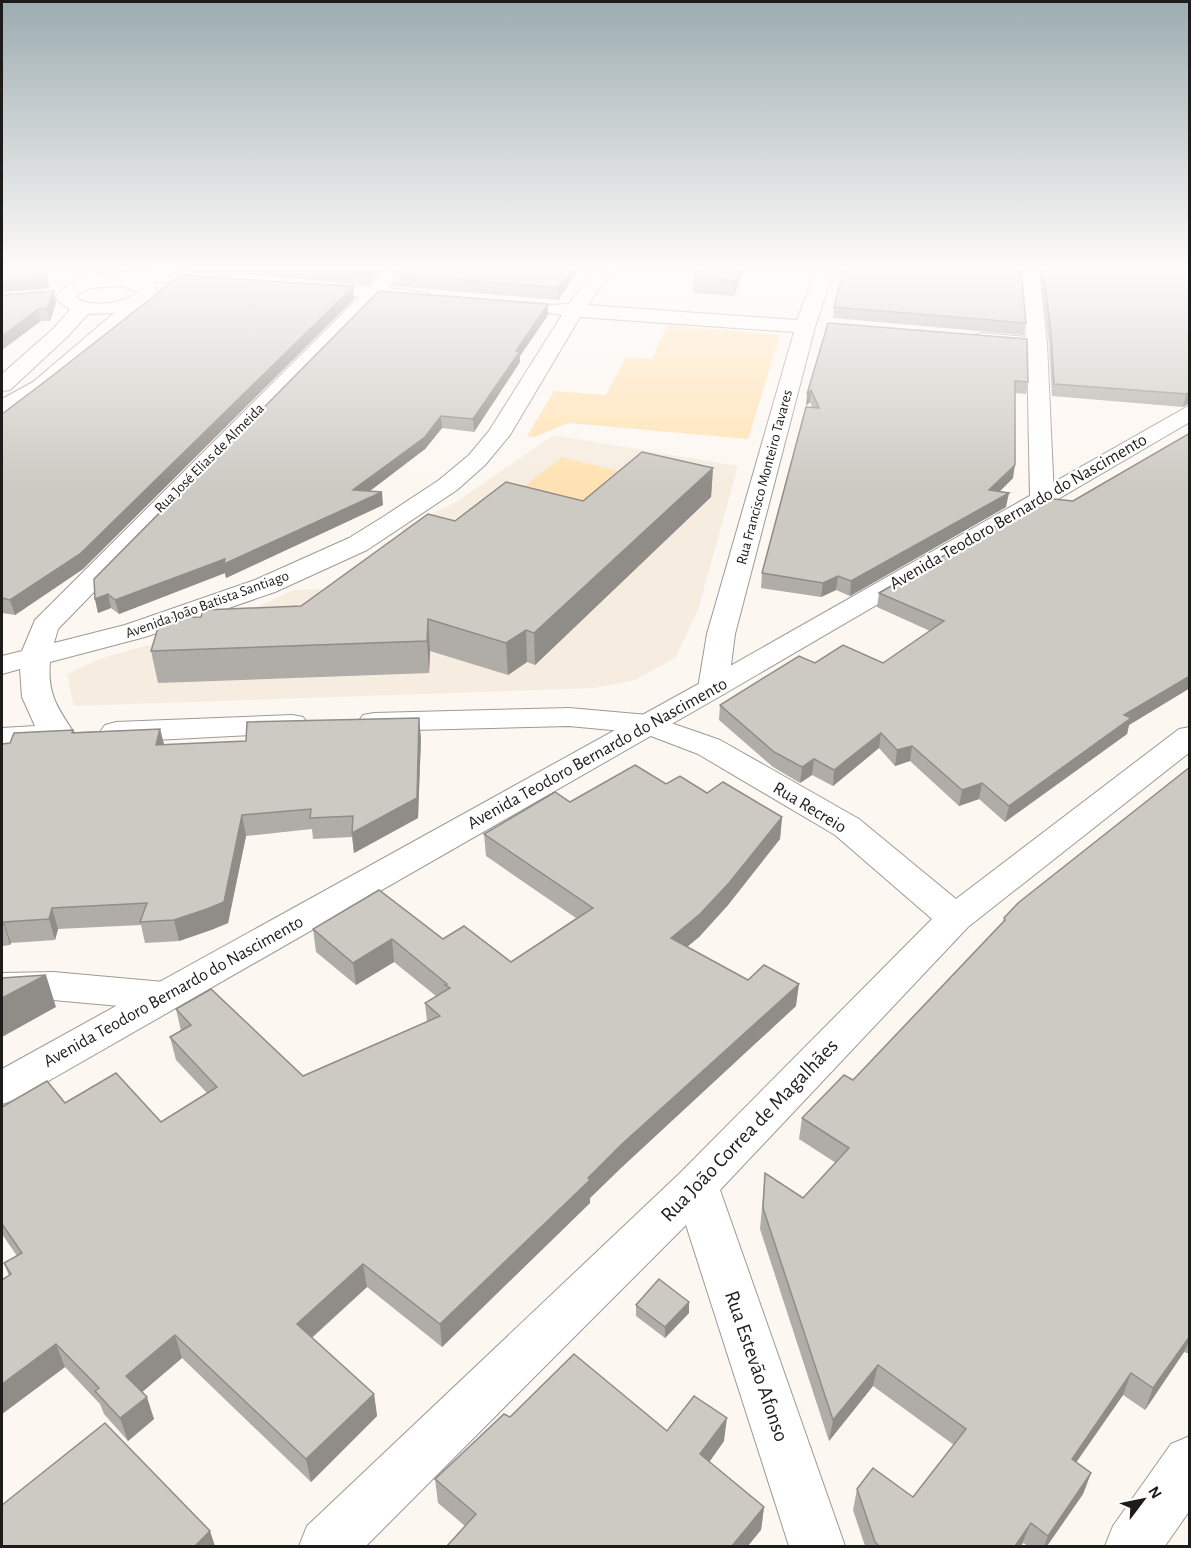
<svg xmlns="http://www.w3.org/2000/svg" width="1191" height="1548" viewBox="0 0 1191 1548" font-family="'Alegreya Sans',sans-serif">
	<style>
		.built { fill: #f6ede0 }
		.green { fill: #ffe2b3 }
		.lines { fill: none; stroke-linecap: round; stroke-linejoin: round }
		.minor-casing { stroke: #9e9a94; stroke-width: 2 }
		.tertiary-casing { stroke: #9e9a94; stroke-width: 2 }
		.minor { fill: #fff; fill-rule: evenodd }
		.tertiary { fill: #fff; fill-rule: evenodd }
		.wall { fill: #b0ada8 }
		.shaded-wall { fill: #908d88 }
		.building { fill: #cdc9c3; stroke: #908d88; stroke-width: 1.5 }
		.labels { text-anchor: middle; stroke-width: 4.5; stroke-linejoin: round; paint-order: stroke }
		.far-street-label { font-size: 15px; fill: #1d1c1a; stroke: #fff }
		.street-label { font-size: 18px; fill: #1d1c1a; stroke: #fff }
		.near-street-label { font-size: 21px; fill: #1d1c1a; stroke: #fff }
	</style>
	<rect width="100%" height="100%" fill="#fcf7f1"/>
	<!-- built -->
	<polygon class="built" points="554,435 738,466 698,610 675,658 635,680 594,688 74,706 67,674 102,658 167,640 235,618 293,590 325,589 408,534 401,529 456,502"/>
	<!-- green -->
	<g class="green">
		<polygon points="667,325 780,335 748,439 568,423 535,437 527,436 554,391 606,395 626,357 652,359"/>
		<polygon points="562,457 643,477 582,530 496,508"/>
	</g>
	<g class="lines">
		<defs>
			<g id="minor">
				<path d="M 387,269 L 407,269 L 389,288 L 428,293 L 431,297 L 428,301 L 379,299 L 58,629 L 54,643 L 125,625 L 255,580 L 349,538 L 386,515 L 439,480 L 469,455 L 489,431 L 562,315 L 549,313 L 546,309 L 549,305 L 569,304 L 595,269 L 614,269 L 588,305 L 797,320 L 816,269 L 834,269 L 815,327 L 735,634 L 728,688 L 724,694 L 713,697 L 702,694 L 698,688 L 707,634 L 794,332 L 580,317 L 510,435 L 485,465 L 457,490 L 367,550 L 275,592 L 145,637 L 50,662 C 47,694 58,709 75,734 L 70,741 L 2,746 L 2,728 L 35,726 L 22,697 L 20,669 L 2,674 L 2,656 L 22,651 L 35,620 L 359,297 L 308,293 L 299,287 L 301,283 L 369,287 Z"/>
				<polygon points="1021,269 1039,269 1047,344 1054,497 1051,502 1042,504 1033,502 1030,497 1027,349 982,345 975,343 972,339 975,335 982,333 1026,337"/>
				<path d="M 161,270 L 224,274 L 233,280 L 224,286 L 153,282 L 157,293 L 155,297 L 49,392 L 2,414 L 2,399 L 33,382 L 114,313 L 88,314 L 68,336 L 10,390 L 2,391 L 2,374 L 54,328 L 70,310 L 55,298 C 75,267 128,274 161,270 ZM 121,286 L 138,292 C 123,303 92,309 75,297 L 90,288 Z"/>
				<polygon points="569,708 648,715 720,740 859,819 956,899 1179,729 1190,727 1190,752 968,927 720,1190 845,1546 789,1546 686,1225 366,1546 299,1546 307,1526 680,1173 932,919 835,835 698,754 643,733 569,726 374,731 363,729 358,722 363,715 374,713"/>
				<polygon points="292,715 303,717 308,724 303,731 292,733 116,742 105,739 100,732 105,725 116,722"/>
				<polygon points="53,972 164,982 178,986 184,996 178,1006 164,1010 53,1000 2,1001 2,973"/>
				<polygon points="1190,1436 1190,1510 1165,1546 1105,1546 1113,1526 1171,1444"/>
			</g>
			<polygon id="tertiary" points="1190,405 1190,422 724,694 17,1099 2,1104 2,1069 702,682"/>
		</defs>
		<!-- minor casing -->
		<use href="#minor" class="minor-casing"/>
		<!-- tertiary casing -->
		<use href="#tertiary" class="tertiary-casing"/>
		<!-- minor -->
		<use href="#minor" class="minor"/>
		<!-- tertiary -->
		<use href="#tertiary" class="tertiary"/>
	</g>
	<!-- wall -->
	<g class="wall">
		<polygon points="2,269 50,288 2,292 2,295 56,303 50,321 41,321 2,350"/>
		<polygon points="183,269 383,269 368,285"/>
		<polygon points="398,269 580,269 558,300 394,286 393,274"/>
		<polygon points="698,269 744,269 734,296 693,293 694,278"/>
		<polygon points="1039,269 1190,269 1190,403 1183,407 1052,396 1049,344"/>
		<polygon points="353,287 354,299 83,569 15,615 2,613 2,414"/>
		<polygon points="834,307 1026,323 1024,335 833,318"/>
		<polygon points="548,315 520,356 520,362 474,432 442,428 425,449 370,491 383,505 226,578 225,573 119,614 111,608 98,613 95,599"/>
		<polygon points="828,323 1028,382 1026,394 1015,393 1013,478 999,492 1006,507 850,596 836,590 821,597 761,588 762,573 812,407 810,402 806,406"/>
		<polygon points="1190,433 1190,688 1129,725 1127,734 1005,822 979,799 959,806 910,761 895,766 879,748 833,786 812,775 800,783 773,767 719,720 720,705 815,663 883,663 930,631 877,607 879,593 1073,501"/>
		<polygon points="713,468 711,497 535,665 527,662 508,675 430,651 429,673 158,683 151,651 201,617 301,606 455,521 583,501"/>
		<polygon points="160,729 164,745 421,738 418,818 354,853 352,837 313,839 312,829 246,836 228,923 211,930 179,941 145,943 141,925 58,929 55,940 11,943 10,945 2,946 2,744 10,743 74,732"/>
		<polygon points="1190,767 1190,1354 1184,1352 1145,1410 1123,1395 1076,1462 1091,1473 1083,1494 1047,1546 1028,1546 1023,1543 1021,1546 865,1546 853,1510 857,1489 913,1497 954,1445 873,1386 829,1441 760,1229 765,1173 803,1198 836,1163 799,1139 802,1118 853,1080 1003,923 1004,918"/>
		<polygon points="666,784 707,793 782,817 780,839 728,905 699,937 687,947 796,1006 622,1167 590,1198 590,1203 442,1347 367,1287 312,1338 374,1394 377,1416 311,1482 182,1358 142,1392 154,1419 128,1441 104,1414 100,1404 65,1367 2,1414 2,1280 9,1276 4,1263 17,1256 2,1234 2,1107 65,1103 161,1122 207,1093 176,1060 170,1037 181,1031 176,1009 303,1076 427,1022 425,1003 436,996 394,962 356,985 316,952 313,929 443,939 511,962 576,918 486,856 484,834 570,802"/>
		<polygon points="636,1305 689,1313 665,1338 636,1316"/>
		<polygon points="510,1417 667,1431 724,1441 709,1462 764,1507 761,1530 465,1526 438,1503 435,1479"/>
	</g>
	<!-- shaded-wall -->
	<g class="shaded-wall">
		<polygon points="371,269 383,269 368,285 367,273"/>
		<polygon points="572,269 580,269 558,300 558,288"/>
		<polygon points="739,269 744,269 734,296 735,281"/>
		<polygon points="47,277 50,288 2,292 2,296 2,280"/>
		<polygon points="353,287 354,299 83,569 15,615 10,600"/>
		<polygon points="54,291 56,303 50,321 47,309"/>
		<polygon points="548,304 548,315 520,356 520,362 474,432 473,419 516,351"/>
		<polygon points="38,309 41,321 2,350 2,336"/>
		<polygon points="811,390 810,402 806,406 807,394"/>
		<polygon points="1190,392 1190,403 1183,407 1186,394"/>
		<polygon points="441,416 442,428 425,449 355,502 353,490"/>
		<polygon points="1015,465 1013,478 987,504 989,490"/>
		<polygon points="713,468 711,497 535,665 534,633"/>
		<polygon points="382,492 383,505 226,578 225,573 119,614 115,600"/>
		<polygon points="1009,493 1006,507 850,596 851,581"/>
		<polygon points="838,576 836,590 821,597 823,583"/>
		<polygon points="108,594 111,608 98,613 95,599"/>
		<polygon points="428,619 430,651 429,673 427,641"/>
		<polygon points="526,630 527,662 508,675 506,643"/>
		<polygon points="1190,676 1190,688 1129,725 1127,734 1005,822 1009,806 1124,715"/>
		<polygon points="419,718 421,738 418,818 354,853 352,833"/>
		<polygon points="160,729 165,748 156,745"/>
		<polygon points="881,733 879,748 833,786 834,770"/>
		<polygon points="912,746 910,761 895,766 897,750"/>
		<polygon points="814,759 812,775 800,783 802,767"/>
		<polygon points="982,783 979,799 959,806 962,790"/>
		<polygon points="242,815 246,836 228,923 211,930 179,941 174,920"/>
		<polygon points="782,817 780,839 728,905 699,937 670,961 671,938"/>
		<polygon points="52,908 58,929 55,940 49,919"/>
		<polygon points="4,922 11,943 10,945 4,924"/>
		<polygon points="392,939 394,962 356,985 353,963"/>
		<polygon points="46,975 56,1007 2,1037 2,998"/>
		<polygon points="799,984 796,1006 622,1167 590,1198 590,1203 442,1347 440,1324 622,1144"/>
		<polygon points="363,1264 367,1287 301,1347 297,1324"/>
		<polygon points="689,1302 689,1313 665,1338 665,1327"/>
		<polygon points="175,1335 182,1358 134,1399 126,1376"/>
		<polygon points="1190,1336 1190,1339 1184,1352 1145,1410 1153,1388"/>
		<polygon points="56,1344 65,1367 2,1414 2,1384"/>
		<polygon points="878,1365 873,1386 829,1441 833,1420"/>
		<polygon points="1131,1373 1123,1395 1064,1480 1072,1459"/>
		<polygon points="374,1394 377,1416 311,1482 306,1459"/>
		<polygon points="147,1397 154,1419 128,1441 120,1418"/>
		<polygon points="727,1418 724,1441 698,1478 700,1454"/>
		<polygon points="1091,1473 1083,1494 1047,1546 1044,1546 1048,1536"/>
		<polygon points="764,1507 761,1530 748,1546 732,1546"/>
		<polygon points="1031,1523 1021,1546 1015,1546"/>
		<polygon points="210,1531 215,1546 195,1546"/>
	</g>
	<!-- building -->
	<g class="building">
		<polygon points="2,269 40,269 47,277 2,280"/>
		<polygon points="322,269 371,269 367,273"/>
		<polygon points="398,269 572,269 558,288 393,274"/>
		<polygon points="698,269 739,269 735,281 694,278"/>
		<polygon points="844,269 1021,269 1026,323 834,307"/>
		<polygon points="1043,269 1190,269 1190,392 1186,394 1054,384 1051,332"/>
		<polygon points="181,275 353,287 80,554 10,600 2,598 2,414 47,380"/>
		<polygon points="54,291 47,309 38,309 2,336 2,295"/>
		<polygon points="379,291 548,304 516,351 520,351 473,419 441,416 425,437 353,490 382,492 224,564 225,559 115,600 108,594 95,599 94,579"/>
		<polygon points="828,323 1027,339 1028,382 1015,381 1015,465 989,490 1009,493 851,581 838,576 823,583 762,573 806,407 819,408 811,390 807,394"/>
		<polygon points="1190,433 1190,676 1124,715 1131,718 1009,806 982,783 962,790 912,746 897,750 881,733 834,770 814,759 802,767 774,752 720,705 799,656 815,663 843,645 883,663 944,621 879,593 1044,498 1073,501"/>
		<polygon points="642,452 713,468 534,633 526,630 506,643 428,619 427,641 151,651 161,618 201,617 203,610 301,606 428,514 455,521 506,482 583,501"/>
		<polygon points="419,718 417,798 352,833 353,816 310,818 311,809 242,815 224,902 207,909 174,920 140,922 147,903 52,908 49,919 4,922 4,924 2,924 2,744 10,743 14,733 73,730 72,733 160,729 156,745 246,741 247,722"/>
		<polygon points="635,765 666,784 680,776 707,793 723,782 782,817 729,883 700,914 671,938 748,980 764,965 799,984 622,1144 588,1178 590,1180 440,1324 363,1264 297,1324 374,1394 306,1459 175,1335 126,1376 147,1397 120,1418 95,1391 99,1388 56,1344 2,1384 2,1280 11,1274 4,1263 22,1253 2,1224 2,1107 47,1081 65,1103 116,1073 161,1122 217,1087 170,1037 191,1025 176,1009 211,989 303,1076 440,1016 425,1003 450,988 445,985 447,984 392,939 353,963 313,929 379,890 443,939 464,926 511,962 593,908 484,834 555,792 570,802"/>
		<polygon points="1190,767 1190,1336 1153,1388 1131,1373 1072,1459 1091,1473 1048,1536 1031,1523 1015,1546 879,1546 875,1542 857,1489 873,1468 913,1497 966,1429 878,1365 833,1420 763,1208 765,1173 803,1198 849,1148 802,1118 844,1075 853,1080 1005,920 1004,918 1018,903"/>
		<polygon points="46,975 2,998 2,978"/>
		<polygon points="659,1279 689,1302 665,1327 636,1305"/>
		<polygon points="574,1354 667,1431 694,1396 727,1418 700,1454 764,1507 732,1546 447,1546 476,1514 435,1479 504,1414 510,1417"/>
		<polygon points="105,1423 210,1531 195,1546 2,1546 2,1505"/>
	</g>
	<!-- sky -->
	<linearGradient id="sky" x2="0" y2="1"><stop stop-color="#9cacb0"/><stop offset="0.55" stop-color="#fefbf9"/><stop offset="1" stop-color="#fefbf9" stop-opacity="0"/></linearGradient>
	<rect width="1191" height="486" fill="url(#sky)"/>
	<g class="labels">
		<!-- far-street labels -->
		<g class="far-street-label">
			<text transform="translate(209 458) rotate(-45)" y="5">Rua José Elias de Almeida</text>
			<text transform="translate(764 477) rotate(-75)" y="5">Rua Francisco Monteiro Tavares</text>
			<text transform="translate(207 604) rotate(-20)" y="5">Avenida João Batista Santiago</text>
		</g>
		<!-- street labels -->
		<g class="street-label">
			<text transform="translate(1018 511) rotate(-30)" y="6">Avenida Teodoro Bernardo do Nascimento</text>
			<text transform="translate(597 753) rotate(-29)" y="6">Avenida Teodoro Bernardo do Nascimento</text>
			<text transform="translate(810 807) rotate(31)" y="6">Rua Recreio</text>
			<text transform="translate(173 991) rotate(-29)" y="6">Avenida Teodoro Bernardo do Nascimento</text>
		</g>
		<!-- near-street labels -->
		<g class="near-street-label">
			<text transform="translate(749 1130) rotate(-46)" y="7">Rua João Correa de Magalhães</text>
			<text transform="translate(757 1366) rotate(71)" y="7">Rua Estevão Afonso</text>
		</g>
	</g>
	<!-- border -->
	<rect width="1191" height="1548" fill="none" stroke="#1d1c1a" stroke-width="6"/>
	<!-- north arrow -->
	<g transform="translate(1143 1500) rotate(58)" stroke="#ffffff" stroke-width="4.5" paint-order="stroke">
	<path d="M0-4.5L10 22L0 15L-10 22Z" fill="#1d1c1a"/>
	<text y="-9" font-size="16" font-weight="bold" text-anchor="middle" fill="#1d1c1a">N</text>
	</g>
</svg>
